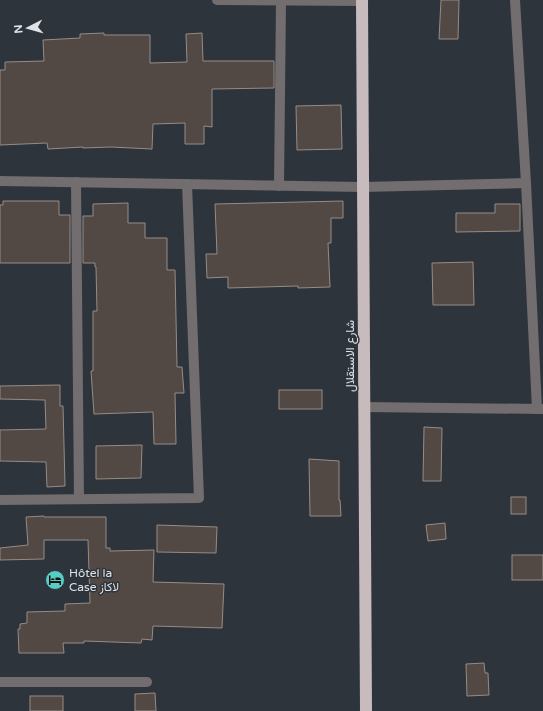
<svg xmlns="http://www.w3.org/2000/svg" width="543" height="711" viewBox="0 0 543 711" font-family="'Varela Round',Vazirmatn,sans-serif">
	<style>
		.building { fill: #524944; stroke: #968c86 }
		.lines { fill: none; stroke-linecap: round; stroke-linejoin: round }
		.minor { stroke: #726d6e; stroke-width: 10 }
		.highway { stroke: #c8bbbd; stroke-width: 12 }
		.labels { text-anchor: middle; stroke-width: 3; stroke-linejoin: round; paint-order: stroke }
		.street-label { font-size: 12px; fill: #dfe3e7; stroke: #2e343b }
		.poi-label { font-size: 12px; fill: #dfe3e7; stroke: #2e343b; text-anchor: start }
	</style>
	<rect width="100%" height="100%" fill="#2e343b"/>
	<!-- building -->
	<g class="building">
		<polygon points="441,0 459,0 458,39 439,39"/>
		<polygon points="104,33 104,35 150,35 150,63 187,62 186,34 202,33 203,61 274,61 274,88 212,89 212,127 204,126 204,144 185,144 185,123 153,124 152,149 111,147 83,148 83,147 48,149 47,143 0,145 0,70 5,70 5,62 44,61 43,40 80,38 80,34"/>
		<polygon points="341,105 342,149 297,150 296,106"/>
		<polygon points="3,201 59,201 59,215 70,215 70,263 0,263 0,205 3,205"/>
		<polygon points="343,201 343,218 331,218 331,243 328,243 330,287 298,288 298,286 228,288 228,277 207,278 206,254 217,254 215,204"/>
		<polygon points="128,203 128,223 145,223 145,238 167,238 167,270 175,270 177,367 182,367 184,393 175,393 176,444 154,444 153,412 94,414 91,371 93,371 93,311 97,311 96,267 95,267 95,263 83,263 83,216 93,216 93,204"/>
		<polygon points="495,204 520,204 520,231 456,232 456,213 495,213"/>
		<polygon points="473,262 474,305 433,305 432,263"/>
		<polygon points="60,385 60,406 63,406 65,486 47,487 46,462 0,461 0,430 46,429 45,400 0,399 0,386"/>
		<rect x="279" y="390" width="43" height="19"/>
		<polygon points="424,427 442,428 441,481 423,481"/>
		<polygon points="142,445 141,478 96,479 96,446"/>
		<polygon points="309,459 339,461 339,500 340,500 341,516 310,516"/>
		<rect x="511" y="497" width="15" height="17"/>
		<polygon points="44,516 44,517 106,517 106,548 110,548 110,551 154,550 153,582 224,584 222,628 153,626 152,640 142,639 141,643 84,641 84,643 63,643 64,653 19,653 18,629 20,629 20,624 27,623 27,612 65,611 65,604 90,603 88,540 44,540 44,559 0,560 0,548 28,545 26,517"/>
		<polygon points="445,523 446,539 428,541 426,525"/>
		<polygon points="157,525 217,527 216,553 157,552"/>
		<rect x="512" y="555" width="31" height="25"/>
		<polygon points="484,663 485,673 488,673 489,695 467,696 466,664"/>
		<polygon points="155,693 156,711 135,711 135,694"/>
		<rect x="30" y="696" width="33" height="15"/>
	</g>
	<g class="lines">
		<!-- minor -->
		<g class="minor">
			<polyline points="217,0 362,1"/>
			<polyline points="515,0 526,183 537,409"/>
			<polyline points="0,181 363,187 526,183"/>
			<polyline points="76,182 79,499"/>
			<polyline points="279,186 281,2"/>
			<polyline points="364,407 542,409"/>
			<polyline points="0,500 199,498 187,184"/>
			<polyline points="0,682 147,682"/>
		</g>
		<!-- highway -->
		<polyline class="highway" points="362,0 366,711"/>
	</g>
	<!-- icons -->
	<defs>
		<symbol id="hotel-disc" viewBox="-11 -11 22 22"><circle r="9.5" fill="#56cec3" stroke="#2e343b"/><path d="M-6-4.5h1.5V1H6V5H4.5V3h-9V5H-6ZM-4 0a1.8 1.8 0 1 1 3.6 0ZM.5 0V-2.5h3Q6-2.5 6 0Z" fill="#111"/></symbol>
	</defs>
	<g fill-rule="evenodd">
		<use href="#hotel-disc" x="44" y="569" width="22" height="22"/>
	</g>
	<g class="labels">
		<!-- street labels -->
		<g class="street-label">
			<text transform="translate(350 356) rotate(-90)" y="4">شارع الاستقلال</text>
		</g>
		<!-- poi labels -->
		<g class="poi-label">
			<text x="69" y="577">Hôtel la<tspan x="69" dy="14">Case لاكاز</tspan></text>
		</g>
	</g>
	<!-- north arrow -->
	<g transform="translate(28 28) rotate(264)" stroke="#2e343b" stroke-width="3" paint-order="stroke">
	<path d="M0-3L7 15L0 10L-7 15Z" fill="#dfe3e7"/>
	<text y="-6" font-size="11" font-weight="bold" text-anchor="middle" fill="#dfe3e7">N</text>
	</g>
</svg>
